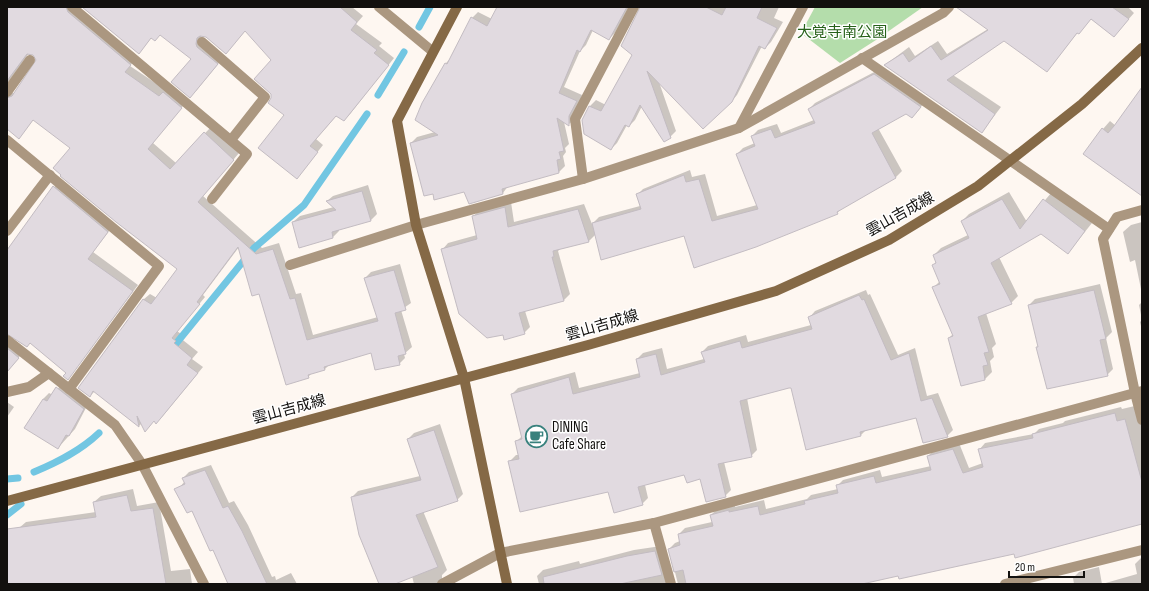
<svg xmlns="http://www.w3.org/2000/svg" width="1149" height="591" viewBox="0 0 1149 591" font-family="'Sofia Sans Condensed','Noto Sans JP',sans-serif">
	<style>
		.green { fill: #b4ddab }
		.shadow { fill: #0003 }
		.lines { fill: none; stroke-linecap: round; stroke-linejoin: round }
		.stream { stroke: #72c6e2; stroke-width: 7 }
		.building { fill: #e1dae0; stroke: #c3bcc2 }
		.street { stroke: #ab9780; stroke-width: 10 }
		.secondary { stroke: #856946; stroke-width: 10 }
		.labels { text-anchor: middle; stroke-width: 3; stroke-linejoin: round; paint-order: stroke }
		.park-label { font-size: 15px; fill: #266119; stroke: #fff }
		.street-label { font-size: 15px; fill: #12100e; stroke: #fff }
		.poi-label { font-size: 15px; fill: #12100e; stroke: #fff; text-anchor: start }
	</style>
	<rect width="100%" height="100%" fill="#fef7f1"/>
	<!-- green -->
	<polygon class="green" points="815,7 923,7 876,40 840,63 801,33"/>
	<!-- shadow -->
	<g class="shadow">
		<polygon points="7,7 75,7 136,58 130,66 166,90 187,101 153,143 176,163 211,127 239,153 203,196 262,248 279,243 296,294 301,293 313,335 378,317 365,278 371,272 400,264 411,303 401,310 412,347 404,354 405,358 399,364 372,352 330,364 325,369 313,372 308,377 260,293 239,247 203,295 205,297 177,331 181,334 179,337 198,352 192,359 203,367 162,417 142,423 139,426 95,391 90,396 79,387 144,299 150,294 157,298 178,269 151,249 152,247 71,147 34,119 19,137 7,128 7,89 13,93 17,92 36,64 37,56 29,53 7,84"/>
		<polygon points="84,7 352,7 363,16 356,24 382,43 379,46 394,58 350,114 344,120 337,115 316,139 323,145 297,178 286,115 272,99 272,60 246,30 226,53 206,36 202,35 201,37 223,58 196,91 192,59 160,34 152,37 139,53"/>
		<polygon points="499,7 629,7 615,33 609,39 593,30 586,45 580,51 564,87 582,95 575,119 569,124 564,122 569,144 565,148 566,152 563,156 565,166 559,172 508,186 503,193 465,191 433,193 411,143 417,137 435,132 423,104 446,63 451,58 472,18 478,12 492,19"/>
		<polygon points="644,7 779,7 774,18 783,22 771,42 765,48 762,46 737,95 731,102 659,82 676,131 670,137 642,106 635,120 629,126 627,125 617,143 611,149 583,120 590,106 596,100 606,105 633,55"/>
		<polygon points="985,7 1128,7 1134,13 1114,36 1091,19 1079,33 1078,32 1047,71 1004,40 953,75 1001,107 982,132 885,65 909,47 915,56 938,41 947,54 988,29"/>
		<polygon points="880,69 926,100 918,111 906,113 878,128 902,171 896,177 843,207 837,213 685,235 596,234 589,241 560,249 558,251 570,294 564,300 525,311 530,327 524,333 504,334 442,250 448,243 477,235 473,217 479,210 511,202 514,222 584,204 592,224 599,217 640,206 637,195 643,189 690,170 692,177 705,174 717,216 757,205 737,154 743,148 755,143 752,136 758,130 777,124 781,133 814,120 809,109 815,103"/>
		<polygon points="1142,89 1142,193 1103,129 1110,121 1116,126"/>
		<polygon points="59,181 113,226 93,252 138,285 68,378 67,373 30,342 7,333 7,248 8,249"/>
		<polygon points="368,185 377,214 371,220 339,229 339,231 333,237 300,246 293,222 300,216 334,207 327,201 333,196"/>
		<polygon points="1009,192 1027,222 1051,193 1092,223 1068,253 1041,232 999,257 1018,296 1011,303 986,313 996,344 992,348 994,357 990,361 992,372 985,379 962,385 949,338 953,334 933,288 940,281 933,266 936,262 934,255 941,248 968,235 962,221 969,214"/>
		<polygon points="1142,222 1142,294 1135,260 1130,262 1123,232 1131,225"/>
		<polygon points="1100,284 1112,332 1106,338 1113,369 1107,375 1037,347 1039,346 1029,305 1035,299"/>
		<polygon points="866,290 868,295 870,294 898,355 915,348 927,396 938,393 953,430 947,436 917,417 866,430 861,435 807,449 792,387 747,398 757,450 751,456 724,462 731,490 725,496 701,478 685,474 645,485 648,498 642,504 608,491 509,462 516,455 519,455 516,442 522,436 512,394 518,388 575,372 579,388 640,373 637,359 643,353 662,348 667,369 704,359 702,352 708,346 746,335 748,342 811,325 809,318 815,311"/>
		<polygon points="1142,302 1142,320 1139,305"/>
		<polygon points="1142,320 1142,330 1140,322"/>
		<polygon points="7,336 24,351 7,372"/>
		<polygon points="63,382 89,402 75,429 58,448 43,399 49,393 53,395"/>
		<polygon points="7,402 14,407 7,417"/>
		<polygon points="1139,405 1142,415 1142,523 1015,553 899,574 858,584 678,584 669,549 675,543 680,541 679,534 685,528 712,522 711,515 717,509 735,504 735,507 764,500 766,509 807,499 811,495 838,489 837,486 843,480 880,470 882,477 931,466 928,456 934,450 959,443 969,468 983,463 979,450 985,443 1034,434 1039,429 1063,423 1065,421 1121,407 1122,409"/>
		<polygon points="440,424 463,494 457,500 423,511 447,570 442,575 442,581 447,584 414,584 412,576 392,584 380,584 352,497 358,491 420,476 408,439 414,433"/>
		<polygon points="211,465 229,503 234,501 248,525 272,577 275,576 276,580 291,573 297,584 229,584 213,548 179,488 185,481 183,478 189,472"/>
		<polygon points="133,489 137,506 159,502 171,571 190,569 192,584 7,584 7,551 19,528 26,522 96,512 94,502 101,496"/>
		<polygon points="661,546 675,584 539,584 537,576 543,570 579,561 580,564 634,550"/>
		<polygon points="1141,558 1142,584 1074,584 1073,578 1079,572 1099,567 1102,584 1137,574 1135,564"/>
	</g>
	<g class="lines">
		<!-- stream -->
		<g class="stream">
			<polyline points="419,27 430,7"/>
			<polyline points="378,95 404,52"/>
			<polyline points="170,351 254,248 304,205 367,114"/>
			<path d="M 34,472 C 58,462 80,451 99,433"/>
			<polyline points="7,479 18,478"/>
			<polyline points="7,515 21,504"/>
		</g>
	</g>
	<!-- building -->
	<g class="building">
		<polygon points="7,7 66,7 68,12 131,65 125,72 159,96 163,92 182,108 148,149 170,169 204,132 234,160 198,202 256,254 273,249 290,299 295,298 307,340 378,321 364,278 394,270 406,310 395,313 406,354 398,356 400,365 375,370 371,353 324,367 325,370 308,375 309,378 286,385 259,294 252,296 238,247 197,302 200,304 172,338 176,341 174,343 192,358 187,365 198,373 156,424 154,421 145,432 137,416 139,427 93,391 90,397 78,388 143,299 151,304 177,269 116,222 60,176 61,175 53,168 70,148 33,120 19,139 7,129 7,98 12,96 36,60 33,55 27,54 7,81"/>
		<polygon points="82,7 340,7 357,22 351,30 377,50 374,53 389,65 344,121 336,116 310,146 318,152 297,179 258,148 284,115 268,103 271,98 271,94 254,79 271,60 245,31 226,54 206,37 200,36 197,38 196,44 197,47 218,64 190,98 171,82 191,59 160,35 155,41 151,38 139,54"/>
		<polygon points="497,7 627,7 609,40 591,30 580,52 577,50 559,93 577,101 569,116 569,126 557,118 564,151 559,152 561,159 557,160 559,173 502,189 503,194 469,204 464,192 434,200 433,194 424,196 410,143 438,135 415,120 422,103 445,63 447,64 471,17 487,26"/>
		<polygon points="640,7 706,7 722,15 726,7 762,7 757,18 777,28 765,49 759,46 732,102 703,129 647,71 671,138 664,142 640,105 629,127 625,125 611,150 584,134 582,120 589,106 601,111 632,55 621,46"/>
		<polygon points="956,7 1112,7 1129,19 1114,37 1091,19 1079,34 1077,33 1047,72 1004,41 947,80 995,114 982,133 884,65 903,53 909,62 931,46 941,60 988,30"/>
		<polygon points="874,74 921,107 912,118 906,114 872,133 896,178 837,212 838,214 756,247 694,268 684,236 601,260 592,223 641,209 636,194 684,175 686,182 699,179 712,221 758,209 736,154 755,146 751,136 771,129 775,138 815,123 808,109"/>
		<polygon points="1142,87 1142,196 1083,154 1102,128 1108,133 1114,126"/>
		<polygon points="53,186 108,232 88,259 133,291 68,380 63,376 66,373 30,343 27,347 7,334 7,250"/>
		<polygon points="362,191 371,221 332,232 333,238 299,248 292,222 336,210 326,201"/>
		<polygon points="1002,199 1020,229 1043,199 1085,231 1068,254 1041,234 991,263 1012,304 978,317 989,352 984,353 988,365 983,366 985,380 961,386 948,338 953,336 932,287 940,284 932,265 936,263 933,255 969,238 961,221"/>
		<polygon points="505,207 508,227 578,209 589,242 553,251 554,257 552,257 564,301 519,313 525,334 504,340 503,335 487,338 459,314 441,249 477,239 472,216"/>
		<polygon points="1094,290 1106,339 1100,340 1108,376 1047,389 1036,347 1038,347 1028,305"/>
		<polygon points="859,295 862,300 864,299 891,360 909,353 921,401 932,398 948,437 923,443 916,418 860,432 861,436 806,450 791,388 789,388 740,401 752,457 718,464 726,497 706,502 700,479 687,483 684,475 638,487 643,505 614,513 608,492 520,512 508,461 519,459 515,441 522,439 511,394 569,377 573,394 640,377 636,359 656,354 661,375 705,362 701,352 740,341 742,348 812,329 808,317"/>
		<polygon points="7,348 19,358 7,372"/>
		<polygon points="56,387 84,409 69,436 66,435 58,449 24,428 43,399 47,401"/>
		<polygon points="1115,413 1117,421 1125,419 1142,482 1142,524 1015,558 1014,554 899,579 898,576 862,584 686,584 683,570 674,572 668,549 680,545 678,534 713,526 710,515 729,510 729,512 758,506 760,515 805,504 804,501 838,493 836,485 874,476 876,483 931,470 927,456 953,449 963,473 983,467 978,449 1033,438 1032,434"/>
		<polygon points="434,430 458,501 416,515 438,567 395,584 379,584 359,535 351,497 421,480 407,439"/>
		<polygon points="205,470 223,508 228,506 242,531 267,584 228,584 213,550 210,551 192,511 187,513 174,489 185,484 182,478"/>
		<polygon points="127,495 131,511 153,508 166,584 7,584 7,529 96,517 93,502"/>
		<polygon points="655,551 662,575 620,584 544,584 543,577 627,556"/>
	</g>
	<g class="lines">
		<!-- street -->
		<g class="street">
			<polyline points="72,7 247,154 212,199"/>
			<polyline points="379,7 432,51"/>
			<polyline points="202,42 265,97 231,140"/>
			<polyline points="862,58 1109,229"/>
			<polyline points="7,92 30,60"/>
			<polyline points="739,128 803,7"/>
			<polyline points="7,140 159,266 69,389"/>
			<polyline points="583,179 575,119 634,7"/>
			<polyline points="1142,210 1117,217 1103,239 1135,393 1142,420"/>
			<polyline points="7,231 50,175"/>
			<polyline points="290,265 416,225 583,179 739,128 943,13 949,7"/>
			<polyline points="7,340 115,425 142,464 204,584"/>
			<polyline points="7,392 29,387 49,373"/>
			<polyline points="654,523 671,584"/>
			<polyline points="442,584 500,553 654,523 1142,391"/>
			<polyline points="1005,584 1142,550"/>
		</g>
		<!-- secondary -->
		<g class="secondary">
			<polyline points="457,7 397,121 416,225 464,378 507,584"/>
			<polyline points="7,501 588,345 776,291 889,240 978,186 1082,104 1142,48"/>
		</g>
	</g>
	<!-- icons -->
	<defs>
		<symbol id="cafe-ring" viewBox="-11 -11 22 22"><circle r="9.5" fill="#fff" stroke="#38817d" stroke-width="1.5"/><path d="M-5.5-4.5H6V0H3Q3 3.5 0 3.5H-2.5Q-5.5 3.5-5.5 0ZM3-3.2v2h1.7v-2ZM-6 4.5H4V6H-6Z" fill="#38817d"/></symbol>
	</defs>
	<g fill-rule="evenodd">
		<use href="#cafe-ring" x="524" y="424" width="25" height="25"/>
	</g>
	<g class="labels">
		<!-- park labels -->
		<g class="park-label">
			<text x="842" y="37">大覚寺南公園</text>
		</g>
		<!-- street labels -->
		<g class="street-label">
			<text transform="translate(900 214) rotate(-29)" y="5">雲山吉成線</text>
			<text transform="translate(602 325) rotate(-16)" y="5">雲山吉成線</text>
			<text transform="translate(289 409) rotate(-15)" y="5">雲山吉成線</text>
		</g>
		<!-- poi labels -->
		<g class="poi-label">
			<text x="552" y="432">DINING<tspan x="552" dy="17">Cafe Share</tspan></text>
		</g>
	</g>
	<!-- border -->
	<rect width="1149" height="591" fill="none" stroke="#12100e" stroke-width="16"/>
	<!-- scale -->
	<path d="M1009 571v6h75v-6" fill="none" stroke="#12100e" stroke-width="2"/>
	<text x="1015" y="571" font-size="12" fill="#12100e" stroke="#ffffff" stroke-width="3" paint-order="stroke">20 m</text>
</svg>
